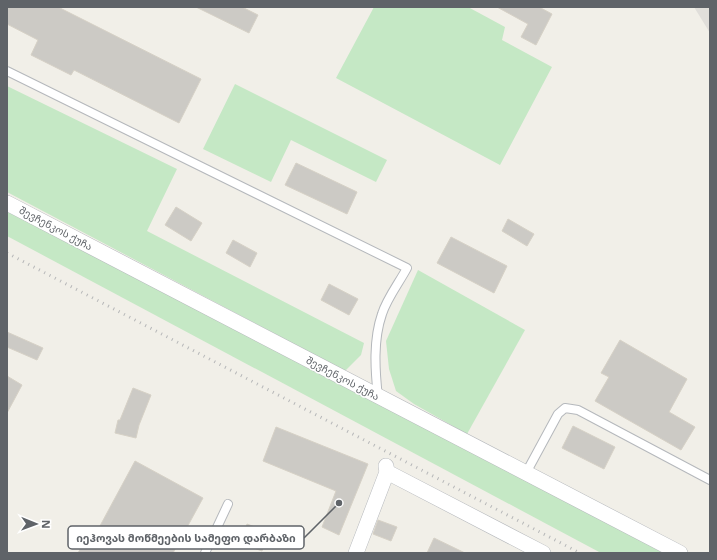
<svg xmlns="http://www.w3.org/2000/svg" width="717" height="560" viewBox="0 0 717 560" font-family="'Open Sans','Noto Sans Georgian',sans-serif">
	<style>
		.industrial { fill: #e0deda }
		.green { fill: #c5e8c5 }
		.building { fill: #cccac5; stroke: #d6d1c6 }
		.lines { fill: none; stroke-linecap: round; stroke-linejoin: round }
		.lane-casing { stroke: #b5b8bc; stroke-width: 10 }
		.street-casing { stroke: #b5b8bc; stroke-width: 16 }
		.lane { stroke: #fff; stroke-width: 8 }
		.street { stroke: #fff; stroke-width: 15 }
		.rail { stroke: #b6b7b8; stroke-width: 3; stroke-dasharray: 1 5; stroke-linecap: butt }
		.labels { text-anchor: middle; stroke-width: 3; stroke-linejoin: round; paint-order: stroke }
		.street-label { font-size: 10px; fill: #5f6368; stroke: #fff }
		.leader { fill: none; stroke: #5f6368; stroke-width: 1.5 }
		.callout-dot { fill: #5f6368; stroke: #fff; stroke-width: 1.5 }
		.callout { fill: #fff; stroke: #5f6368; stroke-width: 1.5 }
		.callout-label { font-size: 11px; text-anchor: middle; font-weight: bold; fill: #5f6368 }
	</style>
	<rect width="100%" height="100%" fill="#f1efe8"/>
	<!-- industrial -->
	<polygon class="industrial" points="694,7 710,7 710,33"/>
	<!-- green -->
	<g class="green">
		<polygon points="374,7 468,7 505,27 502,40 552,67 500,165 336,78"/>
		<polygon points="235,84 387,160 376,182 291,140 271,182 203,149"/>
		<polygon points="7,86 177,169 147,231 364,343 361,355 345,371 7,192"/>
		<polygon points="7,203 680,553 601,553 7,236"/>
		<polygon points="418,270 525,330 467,434 414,404 396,391 389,369 386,341"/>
	</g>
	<!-- building -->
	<g class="building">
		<polygon points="7,7 58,7 201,79 179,123 74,70 71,75 31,55 38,40 7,24"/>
		<polygon points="196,7 242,7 258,15 249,33"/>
		<polygon points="497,7 539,7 552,14 536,45 521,37 528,24"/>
		<polygon points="296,163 357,192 347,214 285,185"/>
		<polygon points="176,207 202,223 191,241 165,225"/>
		<polygon points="508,219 534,234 527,246 502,231"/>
		<polygon points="451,237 507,266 494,293 437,263"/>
		<polygon points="233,240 257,253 250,267 226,253"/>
		<polygon points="329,284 358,299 349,315 321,300"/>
		<polygon points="7,332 43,348 37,360 7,347"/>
		<polygon points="620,340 687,379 669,412 695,427 681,450 595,401 609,377 601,373"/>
		<polygon points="7,376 22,385 7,413"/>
		<polygon points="133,388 151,395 139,425 136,438 115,433 118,420 120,420"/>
		<polygon points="573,426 615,447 604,469 562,448"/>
		<polygon points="276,427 368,464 339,535 322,527 336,491 263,461"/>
		<polygon points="135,461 203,498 173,553 78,553 89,534 94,537"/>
		<polygon points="378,520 397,527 391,541 373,534"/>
		<polygon points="247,524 268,532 262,551 240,543"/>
		<polygon points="434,538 465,553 427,553"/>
	</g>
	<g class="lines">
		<defs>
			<g id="lane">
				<path d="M 7,71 L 407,268 C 399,283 387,298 382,314 C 373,340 375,370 378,397"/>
				<polyline points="526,473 558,414 565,408 578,410 710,480"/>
				<polyline points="205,553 228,504"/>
			</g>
			<g id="street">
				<polyline points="7,203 680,553"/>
				<polyline points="387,472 543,553"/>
				<polyline points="356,553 387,472 386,466"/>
			</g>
		</defs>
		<!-- lane casing -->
		<use href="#lane" class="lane-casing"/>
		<!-- street casing -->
		<use href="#street" class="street-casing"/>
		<!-- lane -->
		<use href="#lane" class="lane"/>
		<!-- street -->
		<use href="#street" class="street"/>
		<!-- rail -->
		<polyline class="rail" points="7,253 580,553"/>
	</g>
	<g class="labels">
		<!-- street labels -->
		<g class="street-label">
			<text transform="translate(56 228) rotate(28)" y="4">შევჩენკოს ქუჩა</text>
			<text transform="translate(343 378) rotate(28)" y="4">შევჩენკოს ქუჩა</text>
		</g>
	</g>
	<!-- callouts -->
	<path class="leader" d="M339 503L304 538"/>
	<circle class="callout-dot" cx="339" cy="503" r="4"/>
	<rect class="callout" x="68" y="526" width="236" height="23" rx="4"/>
	<g class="callout-label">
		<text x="186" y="542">იეჰოვას მოწმეების სამეფო დარბაზი</text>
	</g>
	<!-- border -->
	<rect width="717" height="560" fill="none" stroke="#5f6368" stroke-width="16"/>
	<!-- north arrow -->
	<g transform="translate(36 524) rotate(91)" stroke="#ffffff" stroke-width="3" paint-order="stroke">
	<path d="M0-3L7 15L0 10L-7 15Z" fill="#5f6368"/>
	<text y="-6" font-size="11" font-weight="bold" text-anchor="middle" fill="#5f6368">N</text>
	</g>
</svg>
